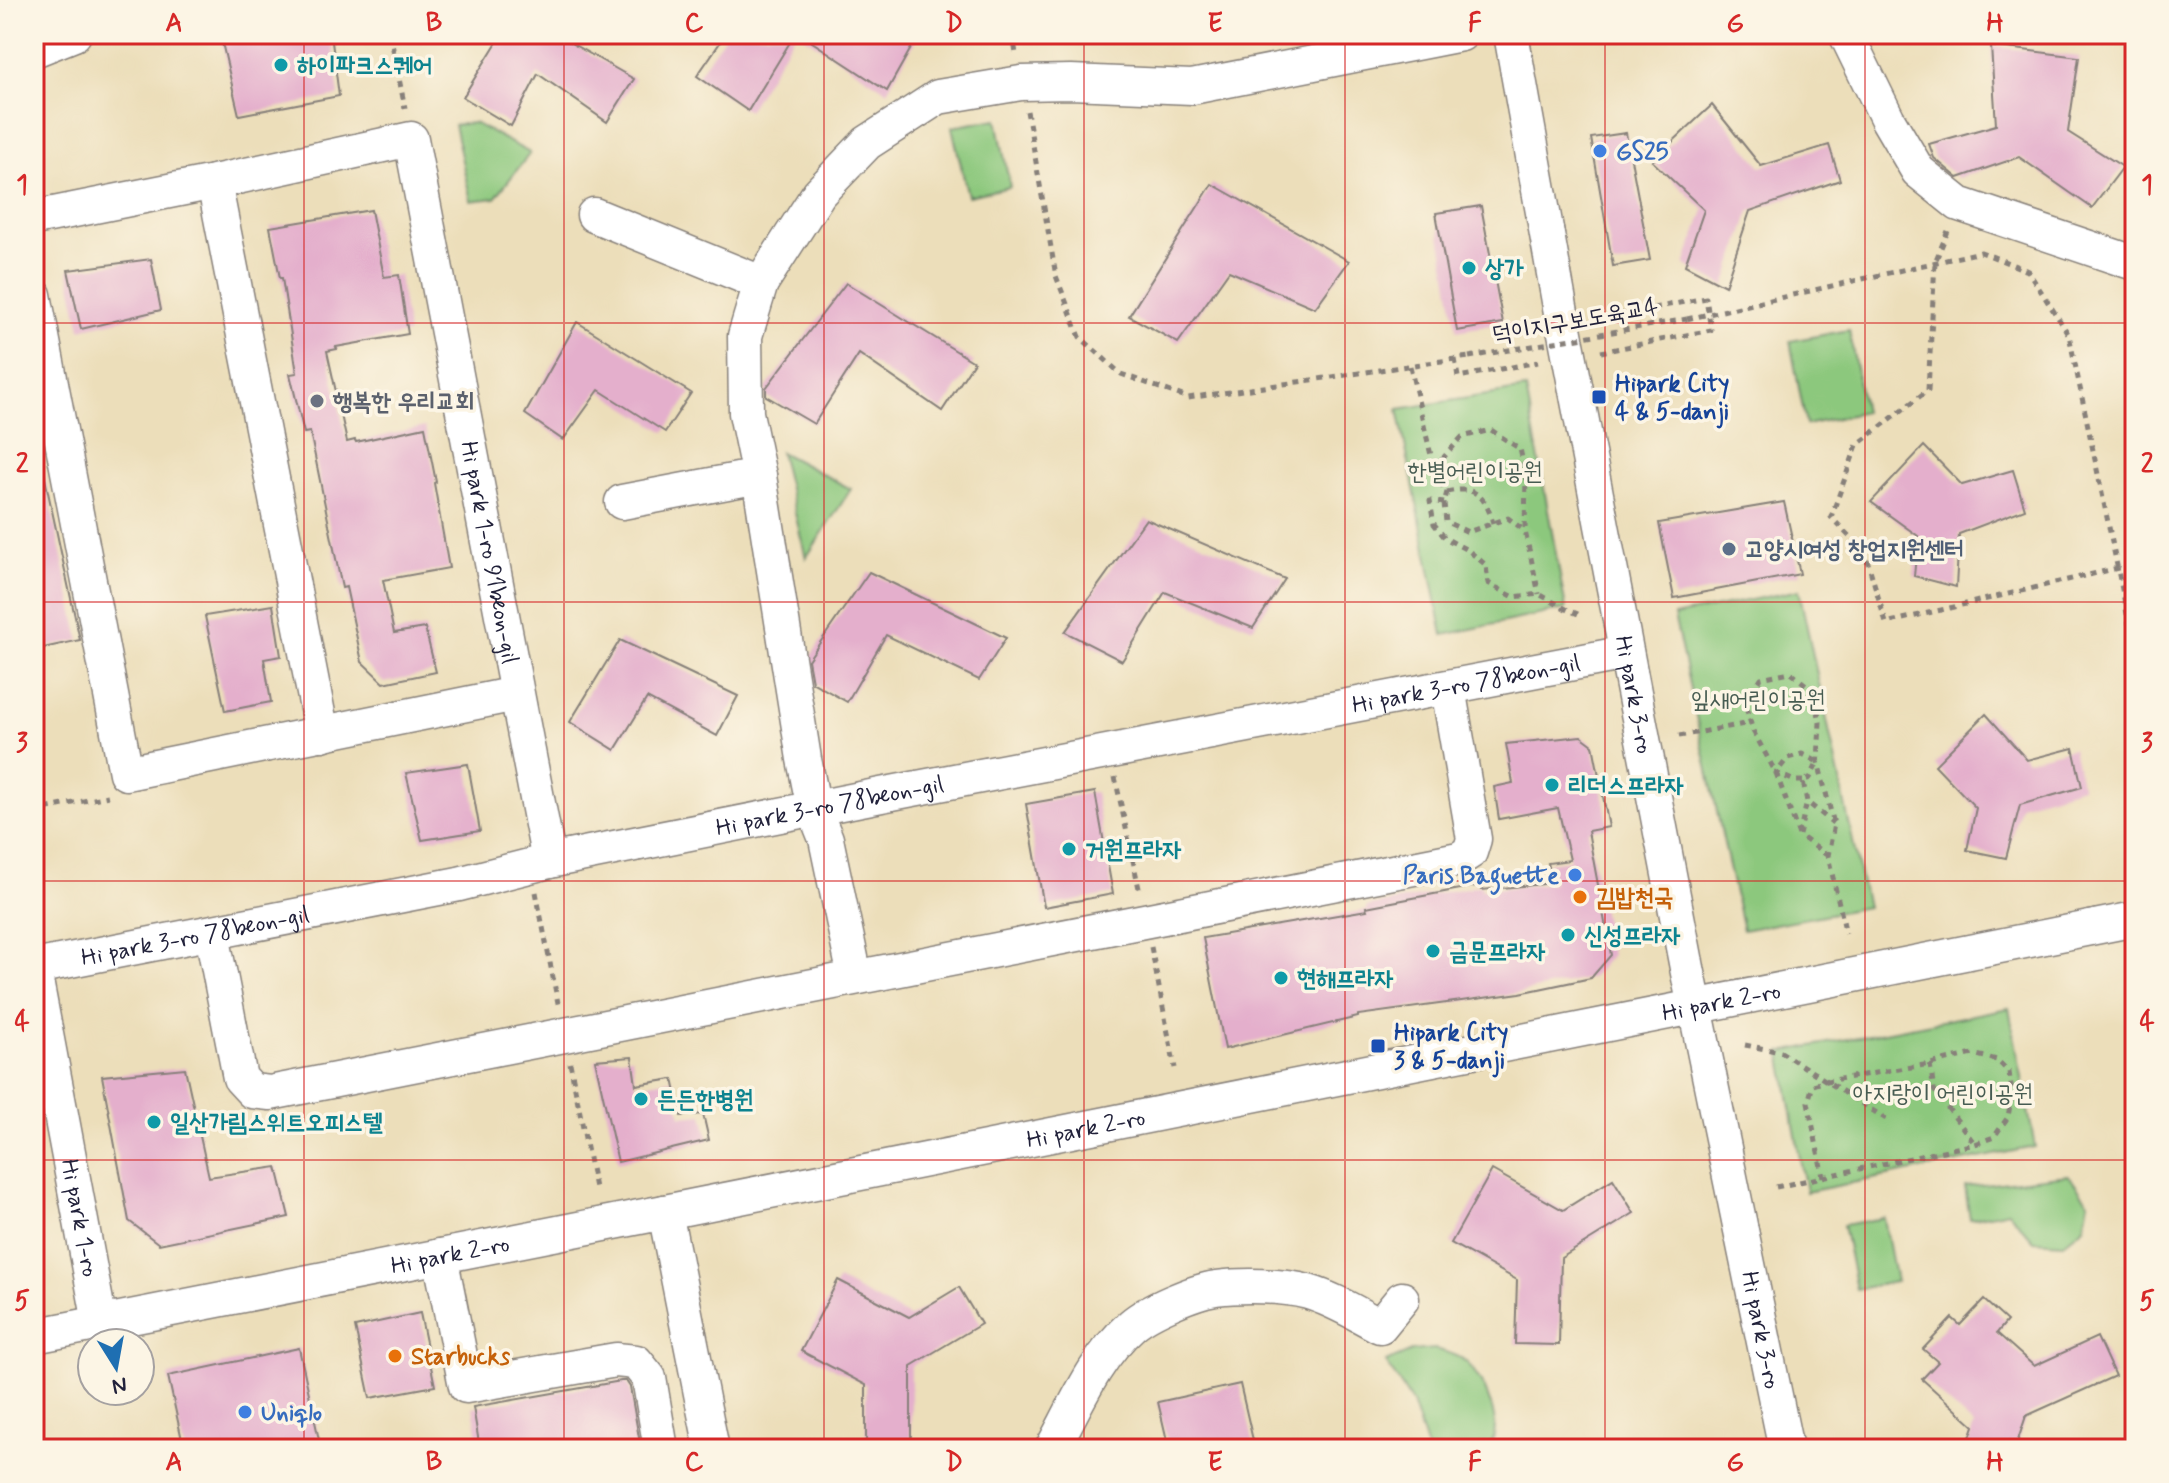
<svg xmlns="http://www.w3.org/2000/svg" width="2169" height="1483" viewBox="0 0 2169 1483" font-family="Mynerve,'Poor Story',sans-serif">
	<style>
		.green { fill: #8cc87d; stroke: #57755c; stroke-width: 2 }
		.building { fill: #e4afcc }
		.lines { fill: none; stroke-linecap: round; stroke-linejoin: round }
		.minor-casing { stroke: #87807a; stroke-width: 37 }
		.path { stroke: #87807a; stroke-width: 5; stroke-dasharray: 6 6; stroke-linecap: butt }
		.minor { stroke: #fff; stroke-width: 34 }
		.path-bridge { stroke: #87807a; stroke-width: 5; stroke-dasharray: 6 6; stroke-linecap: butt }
		.grid { fill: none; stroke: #d62828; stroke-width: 2; stroke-opacity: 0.55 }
		.culture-dot { fill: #0f9aa8; stroke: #fcf5e5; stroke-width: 3 }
		.shop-dot { fill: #3f7fe0; stroke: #fcf5e5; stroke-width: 3 }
		.transit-dot { fill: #1a4fb4; stroke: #fcf5e5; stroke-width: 3 }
		.worship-dot { fill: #6b7280; stroke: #fcf5e5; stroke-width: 3 }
		.service-dot { fill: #5c6f8a; stroke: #fcf5e5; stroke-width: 3 }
		.food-dot { fill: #e8710a; stroke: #fcf5e5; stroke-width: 3 }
		.labels { text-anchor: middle; stroke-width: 7; stroke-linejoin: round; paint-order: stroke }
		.culture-label { font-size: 24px; font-weight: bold; fill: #0d838f; stroke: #fcf5e5; text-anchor: start }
		.shop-label { font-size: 24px; font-weight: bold; fill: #366cbe; stroke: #fcf5e5; text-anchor: start }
		.street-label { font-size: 24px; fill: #22223b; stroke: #fcf5e5 }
		.transit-label { font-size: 24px; font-weight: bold; fill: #164399; stroke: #fcf5e5; text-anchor: start }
		.worship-label { font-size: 24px; font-weight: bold; fill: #5b616d; stroke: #fcf5e5; text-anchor: start }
		.park-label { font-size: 24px; fill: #475c52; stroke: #fcf5e5 }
		.service-label { font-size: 24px; font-weight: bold; fill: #4e5e75; stroke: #fcf5e5; text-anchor: start }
		.food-label { font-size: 24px; font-weight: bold; fill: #c56008; stroke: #fcf5e5; text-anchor: start }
		.neatline { fill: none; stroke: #d62828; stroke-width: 3 }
		.grid-label { font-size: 26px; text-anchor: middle; font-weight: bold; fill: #d62828 }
	</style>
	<rect width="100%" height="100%" fill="#fcf5e5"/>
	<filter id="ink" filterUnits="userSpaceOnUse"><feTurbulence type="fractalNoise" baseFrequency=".0125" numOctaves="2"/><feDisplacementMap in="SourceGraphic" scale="16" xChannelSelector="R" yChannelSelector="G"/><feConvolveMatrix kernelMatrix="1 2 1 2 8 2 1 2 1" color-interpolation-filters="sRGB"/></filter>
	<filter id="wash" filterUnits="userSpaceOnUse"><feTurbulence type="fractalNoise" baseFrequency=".006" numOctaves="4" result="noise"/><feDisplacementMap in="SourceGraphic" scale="32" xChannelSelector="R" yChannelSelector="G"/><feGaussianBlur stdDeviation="1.8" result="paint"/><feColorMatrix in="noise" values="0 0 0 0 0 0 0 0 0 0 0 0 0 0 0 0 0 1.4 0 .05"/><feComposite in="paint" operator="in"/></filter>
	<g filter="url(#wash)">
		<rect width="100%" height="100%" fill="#ecdeba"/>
		<!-- green -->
		<g class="green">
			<polygon points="997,119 1010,187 968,196 952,127"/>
			<polygon points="474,123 530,153 495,198 471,201 454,125"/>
			<polygon points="1849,330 1864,412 1806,425 1790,341"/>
			<polygon points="1526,389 1566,609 1443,635 1398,409"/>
			<polygon points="780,452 851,489 806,558"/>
			<polygon points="1799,590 1867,907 1743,930 1674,616"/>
			<polygon points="2009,1008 2035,1147 1806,1192 1781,1052"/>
			<polygon points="2068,1175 2089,1202 2084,1227 2064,1243 2034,1241 2008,1211 1970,1219 1965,1187"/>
			<polygon points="1884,1218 1896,1282 1856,1289 1843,1225"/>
			<path d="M 1435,1349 C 1444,1352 1458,1354 1465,1361 C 1484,1378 1507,1428 1487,1449 L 1427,1449 L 1412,1403 L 1386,1362 L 1412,1351 Z"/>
		</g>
		<g id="blocks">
			<!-- building -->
			<g class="building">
				<polygon points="220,34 331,34 339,96 239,115"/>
				<polygon points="502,34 555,34 634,79 607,122 538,74 511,126 463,97"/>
				<polygon points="726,34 795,34 748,111 697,76"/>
				<polygon points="800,34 919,34 887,91"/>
				<polygon points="1991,46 2079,57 2068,132 2123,167 2092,208 2019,157 1958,178 1934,158 1929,144 1996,125"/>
				<polygon points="1712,105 1761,166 1829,145 1840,180 1750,211 1725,286 1685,265 1704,210 1652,161"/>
				<polygon points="1626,133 1650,260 1613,266 1591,138"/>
				<polygon points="1212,184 1349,261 1315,308 1229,271 1178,343 1129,316"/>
				<polygon points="1481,206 1503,323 1457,331 1436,213"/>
				<polygon points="371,210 384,277 399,275 408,334 336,347 337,349 327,351 347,442 355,440 356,442 425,427 436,482 434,483 449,568 383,580 394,633 425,628 436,672 384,683 362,662 346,587 342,588 310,432 304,433 290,374 297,373 282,278 280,278 270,227"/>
				<polygon points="151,259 161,310 81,329 68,270"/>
				<polygon points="846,283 974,362 942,411 859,354 814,424 766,396 766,388"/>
				<polygon points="577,322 691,393 665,432 599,390 563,440 525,414"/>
				<polygon points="1924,446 1962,485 2013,470 2025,509 1959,534 1956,587 1914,576 1918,536 1871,502"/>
				<polygon points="43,469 80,640 34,650 34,470"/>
				<polygon points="1784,502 1800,574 1674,598 1659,523"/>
				<polygon points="1146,519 1285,579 1253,628 1165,592 1122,661 1065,632"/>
				<polygon points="869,572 1006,638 979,680 886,635 847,702 812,682 808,660"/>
				<polygon points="273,605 281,656 264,659 271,702 225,711 205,616"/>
				<polygon points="620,640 738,696 717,736 647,698 615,750 570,722"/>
				<polygon points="1986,714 2027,760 2073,748 2082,787 2020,805 2006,858 1967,850 1976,808 1935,765"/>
				<polygon points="1581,736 1593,745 1609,827 1588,831 1611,955 1591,978 1520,993 1358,1015 1358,1017 1225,1049 1203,938 1367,910 1366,907 1481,885 1482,890 1553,883 1548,863 1570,860 1558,808 1499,819 1494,787 1513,783 1506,744"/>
				<polygon points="468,764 480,831 422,840 406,773"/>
				<polygon points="1095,792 1113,894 1044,907 1026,804"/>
				<polygon points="632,1057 636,1085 673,1079 681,1116 703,1114 709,1140 618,1162 595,1060"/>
				<polygon points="185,1068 209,1177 277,1167 289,1217 159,1244 129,1221 102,1076"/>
				<polygon points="1492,1170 1563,1210 1613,1179 1634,1213 1561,1258 1559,1345 1515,1344 1517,1280 1451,1243"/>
				<polygon points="838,1280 909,1317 959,1287 981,1324 911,1366 911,1449 866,1449 866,1385 801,1351"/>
				<polygon points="1984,1300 2007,1321 1997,1333 2034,1366 2097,1337 2115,1376 2026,1416 2015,1449 1966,1449 1974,1426 1922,1379 1938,1362 1923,1349 1952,1318 1960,1325"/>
				<polygon points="420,1313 435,1386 370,1398 355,1327"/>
				<polygon points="299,1348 321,1449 184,1449 168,1376"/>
				<polygon points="621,1381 626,1381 630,1387 641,1449 480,1449 473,1407"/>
				<polygon points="1240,1384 1255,1449 1169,1449 1158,1402"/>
			</g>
		</g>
	</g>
	<g filter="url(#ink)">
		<use href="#blocks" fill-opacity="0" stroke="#87807a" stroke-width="2"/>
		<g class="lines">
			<defs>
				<g id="minor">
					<path id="s1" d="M 1511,34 L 1560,307 L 1687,968 L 1786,1449"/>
					<polyline points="1846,34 1888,120 1918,171 1959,204 2128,261 2135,259"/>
					<polyline points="34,50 74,34"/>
					<polyline points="214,182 322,734"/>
					<polyline points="594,215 761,283"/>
					<path id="s2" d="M 34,218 L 214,182 L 411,139 L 549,861"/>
					<polyline points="34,295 126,773 516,694"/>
					<polyline points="622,502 759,476"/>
					<polyline points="212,934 240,1078 252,1091 270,1093 1459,859 1470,852 1474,839 1448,688"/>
					<path id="s3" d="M 34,967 L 459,884 L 549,861 L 881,795 L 1626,653"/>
					<path id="s4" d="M 34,970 L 100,1323"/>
					<polyline points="855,977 826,839 814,809 804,759 759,476 746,413 745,336 761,283 819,193 867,143 938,97 1021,83 1071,82 1192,87 1461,34"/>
					<polyline points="665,1212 712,1449"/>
					<polyline points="440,1256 466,1386 616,1360 636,1362 649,1378 661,1449"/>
					<path id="s5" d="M 34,1336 L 665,1212 L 2135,919"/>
					<path d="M 1052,1449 C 1075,1407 1095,1358 1132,1325 C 1148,1311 1194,1291 1216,1288 C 1240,1285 1284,1285 1308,1292 C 1333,1299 1357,1314 1380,1326 L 1402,1299"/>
				</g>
			</defs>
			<!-- minor casing -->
			<use href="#minor" class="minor-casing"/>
			<!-- path -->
			<g class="path">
				<polyline points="390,34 405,108"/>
				<polyline points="1013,34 1016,54"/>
				<polyline points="1027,111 1056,276 1080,337 1121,374 1188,398 1469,357"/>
				<polyline points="1948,231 1935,262 1928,390 1857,445 1831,517 1865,553 1886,623 2118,568 2135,566"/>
				<polyline points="1595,319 1706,298 1711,330 1601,352"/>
				<polyline points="1687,319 1981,252 2028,271 2069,335 2135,652"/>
				<polyline points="1455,359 1458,377 1538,362"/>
				<polyline points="1410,366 1434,468 1437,478 1447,492 1444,503 1446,522 1468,532 1508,518 1525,531"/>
				<polyline points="1434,468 1462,437 1491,430 1520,449 1526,475 1525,531 1539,594"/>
				<path d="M 1447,492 C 1476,485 1485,496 1493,523"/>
				<polyline points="1444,503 1430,501 1434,524 1445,538 1469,551 1486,565 1488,583 1514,597 1539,594 1566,609 1578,614"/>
				<polyline points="1679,736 1750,723"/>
				<polyline points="1115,777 1140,893"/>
				<polyline points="1803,781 1795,781 1776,773 1788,758 1802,754 1818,762 1810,778 1803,781 1807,802 1833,823"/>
				<polyline points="34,811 108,796"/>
				<polyline points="1799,835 1807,802"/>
				<polyline points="1828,856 1799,835 1776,773 1753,731 1745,704 1761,678 1790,672 1814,691 1820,722 1818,762 1834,824 1828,856 1846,934"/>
				<polyline points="536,892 559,1008"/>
				<polyline points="1151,947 1175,1068"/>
				<polyline points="1745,1045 1781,1052 1886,1119"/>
				<polyline points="570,1063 595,1188"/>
				<polyline points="1930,1064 1934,1090 1975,1144"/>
				<polyline points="1776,1187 1804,1181 1975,1144 1994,1137 2008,1117 2012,1093 2009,1072 1997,1060 1973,1054 1930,1064 1827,1081 1813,1085 1808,1102 1823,1177"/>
			</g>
			<!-- minor -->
			<use href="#minor" class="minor"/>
			<!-- path-bridge -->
			<polyline class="path-bridge" points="1469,357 1687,319"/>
		</g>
	</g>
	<!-- grid -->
	<path class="grid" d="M 304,34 L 304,1449M 564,34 L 564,1449M 824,34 L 824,1449M 1084,34 L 1084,1449M 1345,34 L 1345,1449M 1605,34 L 1605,1449M 1865,34 L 1865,1449M 34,323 L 2135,323M 34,602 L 2135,602M 34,881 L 2135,881M 34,1160 L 2135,1160"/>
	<!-- markers -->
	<g class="culture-dot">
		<circle cx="281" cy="65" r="8"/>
		<circle cx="1469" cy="268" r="8"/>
		<circle cx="1552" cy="785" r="8"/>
		<circle cx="1069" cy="849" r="8"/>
		<circle cx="1568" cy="935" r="8"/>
		<circle cx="1433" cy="951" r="8"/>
		<circle cx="1281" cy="978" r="8"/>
		<circle cx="641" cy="1099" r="8"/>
		<circle cx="154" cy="1122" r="8"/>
	</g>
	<g class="shop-dot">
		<circle cx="1600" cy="151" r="8"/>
		<circle cx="1575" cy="875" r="8"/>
		<circle cx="245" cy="1412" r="8"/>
	</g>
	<g class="transit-dot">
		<rect x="1591" y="389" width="16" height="16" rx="4"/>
		<rect x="1370" y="1038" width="16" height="16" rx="4"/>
	</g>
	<circle class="worship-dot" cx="317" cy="401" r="8"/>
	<circle class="service-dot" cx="1729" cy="549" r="8"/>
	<g class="food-dot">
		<circle cx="1580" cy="897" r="8"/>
		<circle cx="395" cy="1356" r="8"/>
	</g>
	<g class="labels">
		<!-- culture labels -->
		<g class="culture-label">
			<text x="297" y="73">하이파크스퀘어</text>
			<text x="1485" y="276">상가</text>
			<text x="1568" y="793">리더스프라자</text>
			<text x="1085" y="857">거원프라자</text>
			<text x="1584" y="943">신성프라자</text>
			<text x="1449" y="959">금문프라자</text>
			<text x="1297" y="986">현해프라자</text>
			<text x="657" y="1107">든든한병원</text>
			<text x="170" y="1130">일산가림스위트오피스텔</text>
		</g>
		<!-- shop labels -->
		<g class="shop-label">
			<text x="1616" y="159">GS25</text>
			<text x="1559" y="883" text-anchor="end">Paris Baguette</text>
			<text x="261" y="1420">Uniqlo</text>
		</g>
		<!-- street labels -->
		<g class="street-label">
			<text transform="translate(1575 320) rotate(-10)" y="8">덕이지구보도육교4</text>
			<text dy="8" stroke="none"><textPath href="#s2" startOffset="806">Hi park 1-ro 91beon-gil</textPath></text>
			<text dy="8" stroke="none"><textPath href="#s3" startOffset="1460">Hi park 3-ro 78beon-gil</textPath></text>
			<text dy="8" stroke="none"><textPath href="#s1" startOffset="672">Hi park 3-ro</textPath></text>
			<text dy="8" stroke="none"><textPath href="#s3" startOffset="812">Hi park 3-ro 78beon-gil</textPath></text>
			<text dy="8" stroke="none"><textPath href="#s3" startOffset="164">Hi park 3-ro 78beon-gil</textPath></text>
			<text dy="8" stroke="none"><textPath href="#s5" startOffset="1720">Hi park 2-ro</textPath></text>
			<text dy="8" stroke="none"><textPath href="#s5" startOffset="1072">Hi park 2-ro</textPath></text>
			<text dy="8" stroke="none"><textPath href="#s4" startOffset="252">Hi park 1-ro</textPath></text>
			<text dy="8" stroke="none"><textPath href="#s5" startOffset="424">Hi park 2-ro</textPath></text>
			<text dy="8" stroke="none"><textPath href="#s1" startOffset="1320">Hi park 3-ro</textPath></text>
		</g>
		<!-- transit labels -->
		<g class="transit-label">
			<text x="1615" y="391">Hipark City<tspan x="1615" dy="28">4 &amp; 5-danji</tspan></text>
			<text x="1394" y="1040">Hipark City<tspan x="1394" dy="28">3 &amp; 5-danji</tspan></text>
		</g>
		<!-- worship labels -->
		<g class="worship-label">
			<text x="333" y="409">행복한 우리교회</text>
		</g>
		<!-- park labels -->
		<g class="park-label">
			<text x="1475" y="479">한별어린이공원</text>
			<text x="1758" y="707">잎새어린이공원</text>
			<text x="1943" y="1101">아지랑이 어린이공원</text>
		</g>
		<!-- service labels -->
		<g class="service-label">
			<text x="1745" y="557">고양시여성 창업지원센터</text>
		</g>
		<!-- food labels -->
		<g class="food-label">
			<text x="1596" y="905">김밥천국</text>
			<text x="411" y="1364">Starbucks</text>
		</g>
	</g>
	<!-- margin -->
	<rect width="2169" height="1483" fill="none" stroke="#fcf5e5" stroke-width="88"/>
	<!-- north arrow -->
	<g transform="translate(116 1367) rotate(169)"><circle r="38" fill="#fcf5e5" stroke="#a5a1a1" stroke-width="2"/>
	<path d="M0-6L14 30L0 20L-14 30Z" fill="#1f6fb2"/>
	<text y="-12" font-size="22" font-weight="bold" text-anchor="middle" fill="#22223b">N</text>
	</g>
	<rect x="44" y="44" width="2081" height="1395" class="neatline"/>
	<g class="grid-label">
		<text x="174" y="31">A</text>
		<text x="434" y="31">B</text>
		<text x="694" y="31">C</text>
		<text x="954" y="31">D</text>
		<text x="1215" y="31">E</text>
		<text x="1475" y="31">F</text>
		<text x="1735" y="31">G</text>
		<text x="1995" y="31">H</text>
		<text x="22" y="193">1</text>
		<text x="2147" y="193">1</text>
		<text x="22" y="472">2</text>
		<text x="2147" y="472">2</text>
		<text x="22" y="751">3</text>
		<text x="2147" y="751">3</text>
		<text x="22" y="1030">4</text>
		<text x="2147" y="1030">4</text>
		<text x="22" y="1309">5</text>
		<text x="2147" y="1309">5</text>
		<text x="174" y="1470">A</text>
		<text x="434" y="1470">B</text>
		<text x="694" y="1470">C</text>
		<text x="954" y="1470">D</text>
		<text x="1215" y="1470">E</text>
		<text x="1475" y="1470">F</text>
		<text x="1735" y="1470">G</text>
		<text x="1995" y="1470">H</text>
	</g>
</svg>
